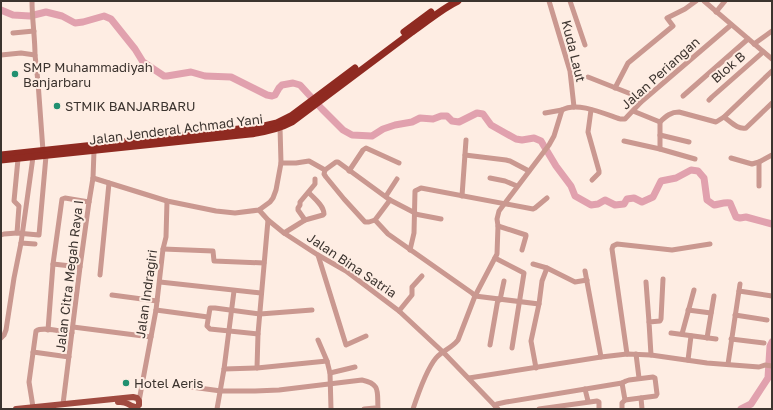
<svg xmlns="http://www.w3.org/2000/svg" width="773" height="410" viewBox="0 0 773 410" font-family="'Golos Text',sans-serif">
	<style>
		.lines { fill: none; stroke-linecap: round; stroke-linejoin: round }
		.river { stroke: #e1a1ae; stroke-width: 7 }
		.minor { stroke: #ca9890; stroke-width: 5 }
		.major { stroke: #a04a40; stroke-width: 6 }
		.highway { stroke: #8f2a21; stroke-width: 7 }
		.poi-dot { fill: #219070; stroke: #feede3; stroke-width: 1.5 }
		.labels { text-anchor: middle; stroke-width: 4; stroke-linejoin: round; paint-order: stroke }
		.street-label { font-size: 13px; fill: #3c342f; stroke: #feede3 }
		.poi-label { font-size: 13px; fill: #3c342f; stroke: #feede3; text-anchor: start }
	</style>
	<rect width="100%" height="100%" fill="#feede3"/>
	<g class="lines">
		<!-- river -->
		<g class="river">
			<path d="M 1,10 L 13,15 L 30,16 L 46,12 L 62,16 L 75,23 L 83,22 L 104,16 L 111,19 L 135,49 L 143,62 L 164,76 L 167,76 L 191,72 L 205,76 L 231,77 L 267,95 L 272,96 L 275,95 L 279,88 L 282,85 L 293,83 L 300,85 L 322,109 L 343,130 L 352,135 L 372,136 L 383,129 L 395,125 L 412,122 L 420,118 L 433,119 L 441,116 L 447,116 L 452,121 L 459,122 L 477,113 L 483,114 L 491,125 L 516,139 L 522,140 L 534,138 L 541,141 L 556,166 L 571,186 L 575,196 L 591,205 L 598,204 L 605,200 L 615,205 L 624,204 L 627,199 L 634,198 L 642,202 L 653,197 L 661,181 L 676,178 L 691,170 L 698,171 L 704,178 L 707,200 L 714,205 C 720,204 725,202 730,203 L 736,217 L 740,218 L 746,217 L 772,224"/>
			<polyline points="741,409 751,404 768,378 770,346 772,342"/>
		</g>
		<!-- minor -->
		<g class="minor">
			<path d="M 32,1 C 32,19 35,37 35,55"/>
			<polyline points="549,1 570,71 574,107"/>
			<polyline points="570,1 585,45"/>
			<polyline points="704,1 772,59"/>
			<polyline points="716,12 725,1"/>
			<polyline points="13,33 34,31"/>
			<polyline points="754,44 772,31"/>
			<polyline points="1,55 21,53 35,55 38,82 43,151"/>
			<polyline points="588,77 631,94 641,102"/>
			<polyline points="615,88 628,63 673,26 667,18 685,9 696,1"/>
			<polyline points="683,96 748,39"/>
			<polyline points="709,100 712,97 763,52"/>
			<polyline points="591,110 588,132 599,171 599,173 592,180"/>
			<path d="M 633,111 L 660,122 C 666,116 671,112 679,112 L 716,122 L 724,117 C 731,122 738,130 746,128 L 772,103"/>
			<polyline points="545,113 562,110"/>
			<polyline points="724,117 772,71"/>
			<polyline points="660,122 660,149"/>
			<polyline points="660,135 689,142"/>
			<polyline points="624,141 660,149 695,159"/>
			<polyline points="465,155 506,160 510,161 529,171"/>
			<polyline points="731,158 752,164 759,162 772,155"/>
			<polyline points="18,159 14,201 19,206 17,233 39,235 46,156"/>
			<polyline points="759,162 759,186"/>
			<polyline points="281,163 296,163 309,161 325,170 336,162 338,162 390,200 415,213"/>
			<polyline points="325,170 324,174 326,177 344,199 365,222 369,222 375,220"/>
			<polyline points="349,171 363,150 366,148 399,163"/>
			<polyline points="93,178 167,201 216,211 235,213 259,210 270,202 273,198 276,190 281,163 280,127"/>
			<polyline points="490,178 505,181 517,186"/>
			<polyline points="386,196 397,179"/>
			<polyline points="462,196 466,140"/>
			<polyline points="390,200 375,220 388,234 472,293 475,296 539,304 531,341 536,368"/>
			<polyline points="259,210 268,220 284,233 318,255 346,271 399,311 444,353 498,409"/>
			<polyline points="415,214 441,219"/>
			<polyline points="268,220 258,334 257,368 327,361 330,373 331,409"/>
			<polyline points="305,220 298,210 298,208 300,205 300,202 315,184 315,179"/>
			<polyline points="498,226 526,235 526,236 522,250"/>
			<path d="M 284,233 L 305,220 L 323,215 L 324,214 C 324,206 314,198 309,193"/>
			<polyline points="1,235 4,234 17,233"/>
			<polyline points="21,243 35,244"/>
			<polyline points="163,249 213,251 214,261 264,263"/>
			<polyline points="410,250 414,233 415,191 421,188 533,209 535,208 547,198"/>
			<polyline points="318,255 346,345 366,336"/>
			<polyline points="495,258 524,273 512,348"/>
			<polyline points="53,264 80,267"/>
			<polyline points="533,264 547,268 575,282 587,280"/>
			<polyline points="585,271 601,357"/>
			<polyline points="100,275 109,183"/>
			<polyline points="160,282 261,293"/>
			<polyline points="646,282 649,322"/>
			<polyline points="739,291 772,296"/>
			<polyline points="112,295 157,301"/>
			<polyline points="500,300 504,281"/>
			<polyline points="539,304 542,281 547,268"/>
			<polyline points="156,310 208,317"/>
			<polyline points="688,310 711,313"/>
			<polyline points="399,311 412,295 412,287 422,276"/>
			<polyline points="735,315 767,320"/>
			<polyline points="73,327 151,337"/>
			<polyline points="48,330 53,264 62,199 65,198 89,202"/>
			<polyline points="671,333 716,339"/>
			<polyline points="258,334 210,329 207,326 210,308 215,308 260,314 312,310"/>
			<polyline points="682,334 694,290"/>
			<polyline points="1,338 4,335 6,330 14,278 21,243 33,157"/>
			<polyline points="707,338 714,296"/>
			<polyline points="731,339 764,343"/>
			<polyline points="318,340 327,361"/>
			<polyline points="490,345 498,299"/>
			<polyline points="33,352 69,357"/>
			<polyline points="627,354 612,249 613,246 617,244 672,250 710,244"/>
			<polyline points="636,354 639,378"/>
			<polyline points="651,355 649,322 660,321 661,319 663,279"/>
			<polyline points="688,360 691,336"/>
			<polyline points="728,364 740,284"/>
			<polyline points="224,369 257,368"/>
			<polyline points="330,373 355,367"/>
			<polyline points="469,378 601,357 627,354 651,355 707,363 759,367 765,365 772,366"/>
			<polyline points="622,383 625,400 622,403 622,409"/>
			<path d="M 184,386 L 221,391 L 255,391 L 279,390 L 362,380 C 381,384 377,392 378,409"/>
			<polyline points="585,389 588,401"/>
			<polyline points="641,398 642,409"/>
			<polyline points="139,401 156,310 163,249 166,237 167,201"/>
			<polyline points="63,404 80,267 89,202 93,178 94,151"/>
			<polyline points="495,406 497,404 506,402 622,383 626,381 629,380 653,377 655,378 657,394 656,396 625,400"/>
			<path d="M 33,407 L 29,382 L 36,331 C 43,326 63,332 72,333"/>
			<polyline points="217,409 224,369 234,291"/>
			<polyline points="364,409 375,408 378,409"/>
			<path d="M 413,409 C 418,394 426,370 436,358 C 442,351 452,348 458,340 L 475,296 L 497,254 L 498,226 L 497,219 L 499,211 L 549,145 L 554,136 L 562,110 C 577,101 605,114 620,119 L 625,119 L 641,102 L 731,25"/>
			<polyline points="539,409 597,401 599,402 599,409"/>
		</g>
		<!-- major -->
		<g class="major">
			<path d="M 118,402 C 129,401 126,405 135,407"/>
			<polyline points="16,409 133,397 137,398 139,401 139,405 133,409"/>
		</g>
		<!-- highway -->
		<g class="highway">
			<polyline points="404,32 431,12"/>
			<polyline points="1,155 151,139 264,126 277,123 291,116 355,68"/>
			<path d="M 1,160 L 250,134 C 265,132 279,129 292,122 L 412,32 C 427,22 441,9 458,1"/>
		</g>
	</g>
	<!-- markers -->
	<g class="poi-dot">
		<circle cx="15" cy="74" r="4"/>
		<circle cx="57" cy="106" r="4"/>
		<circle cx="126" cy="383" r="4"/>
	</g>
	<g class="labels">
		<!-- street labels -->
		<g class="street-label">
			<text transform="translate(574 51) rotate(76)" y="5">Kuda Laut</text>
			<text transform="translate(728 67) rotate(-41)" y="5">Blok B</text>
			<text transform="translate(660 73) rotate(-42)" y="5">Jalan Periangan</text>
			<text transform="translate(176 129) rotate(-7)" y="5">Jalan Jenderal Achmad Yani</text>
			<text transform="translate(352 265) rotate(34)" y="5">Jalan Bina Satria</text>
			<text transform="translate(69 276) rotate(-83)" y="5">Jalan Citra Megah Raya I</text>
			<text transform="translate(146 294) rotate(-82)" y="5">Jalan Indragiri</text>
		</g>
		<!-- poi labels -->
		<g class="poi-label">
			<text x="23" y="72">SMP Muhammadiyah<tspan x="23" dy="15">Banjarbaru</tspan></text>
			<text x="65" y="111">STMIK BANJARBARU</text>
			<text x="134" y="388">Hotel Aeris</text>
		</g>
	</g>
	<!-- border -->
	<rect width="773" height="410" fill="none" stroke="#3c342f" stroke-width="4"/>
</svg>
